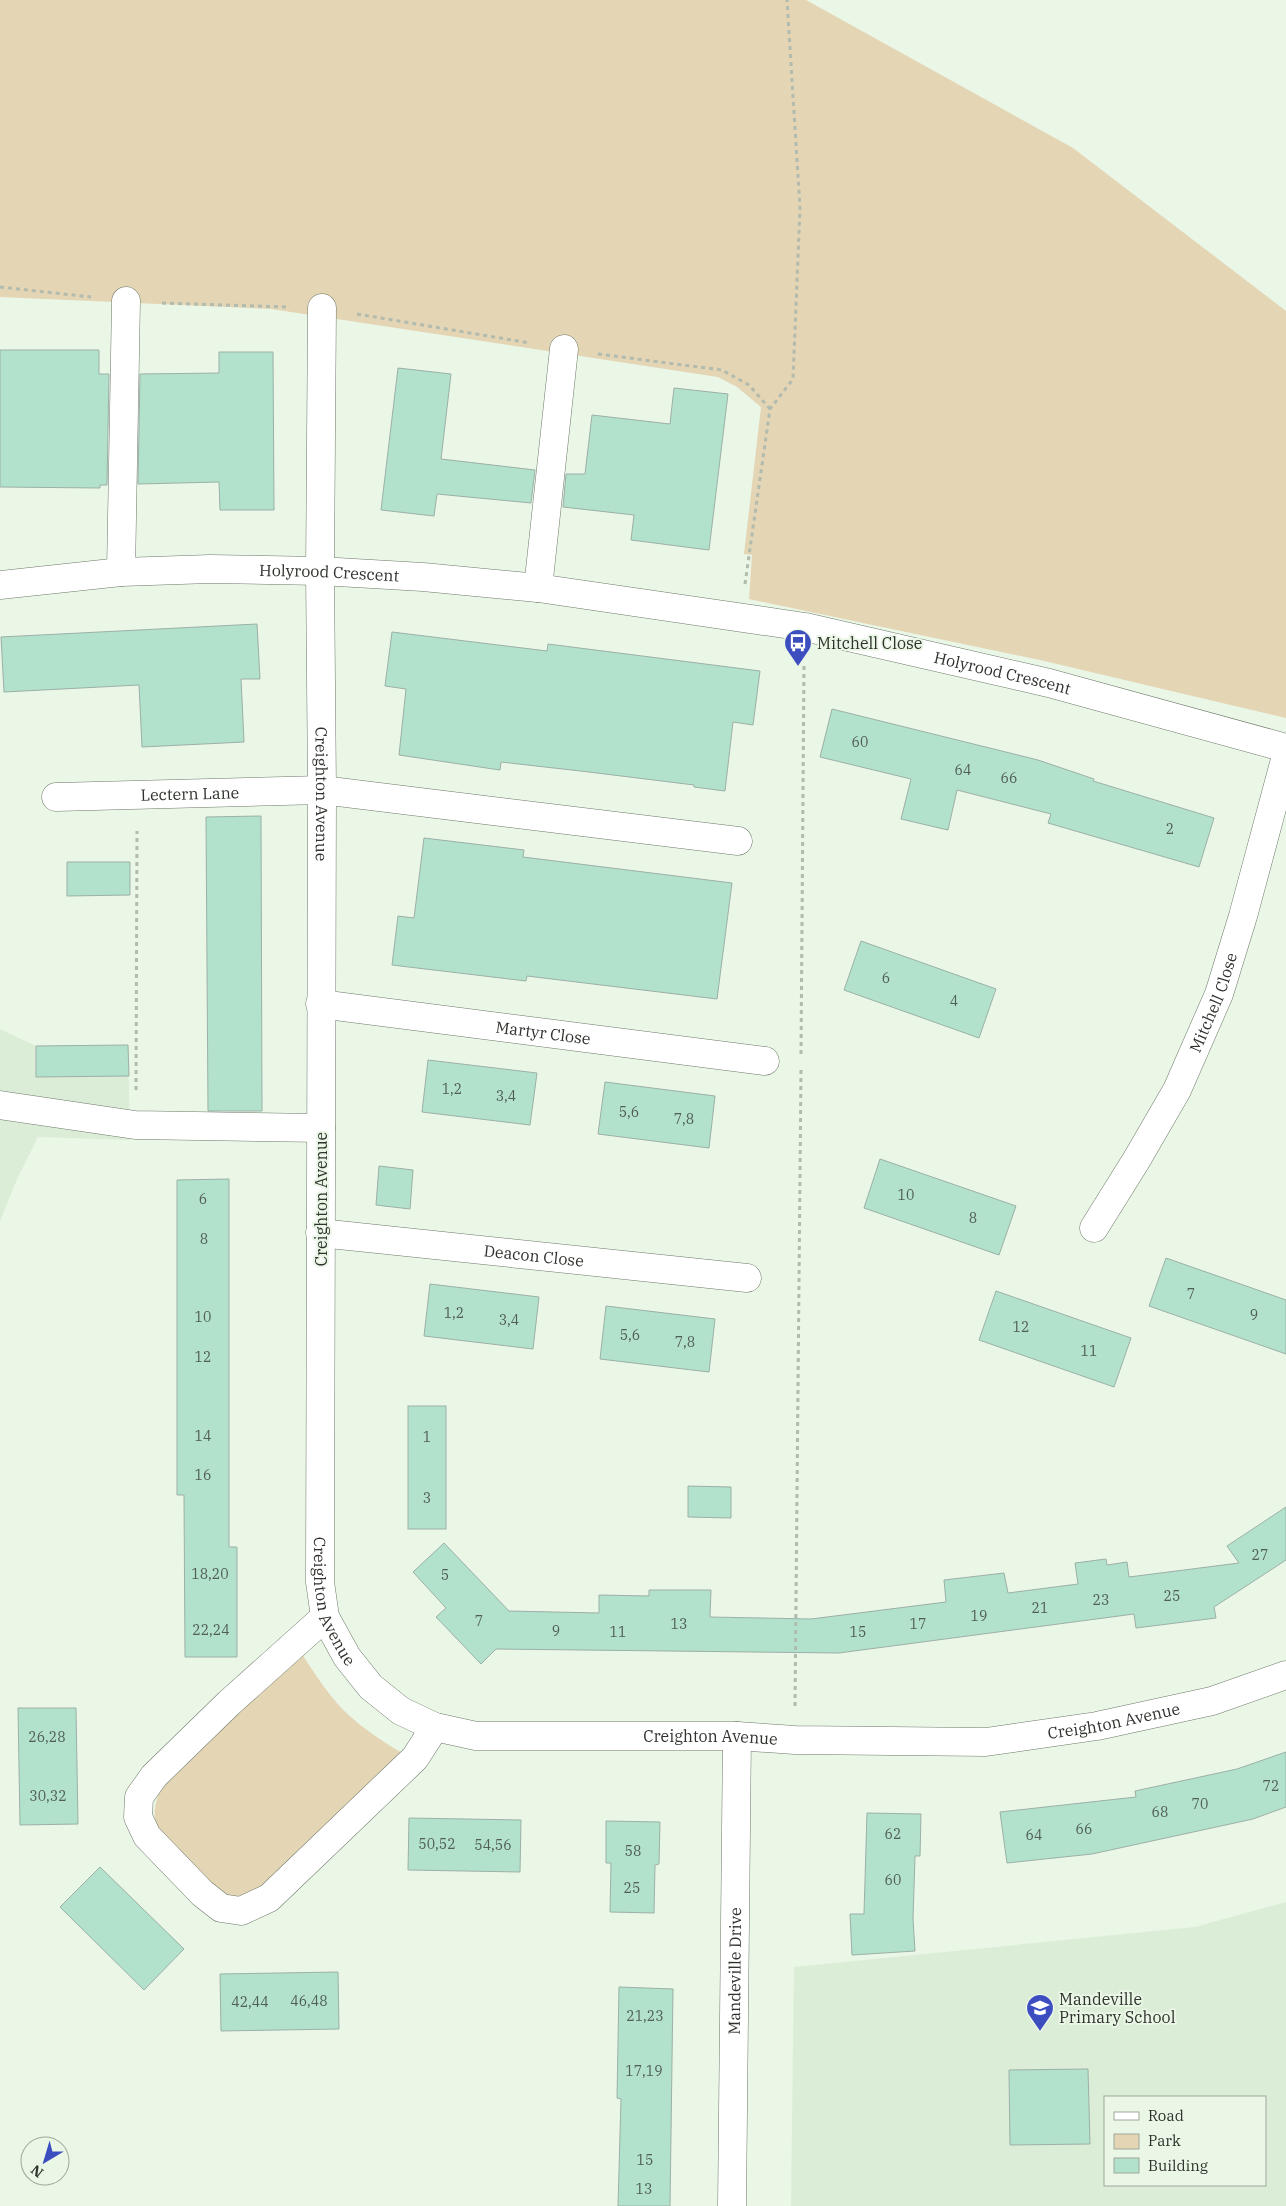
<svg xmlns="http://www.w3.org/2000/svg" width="1286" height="2206" viewBox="0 0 1286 2206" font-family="'IBM Plex Serif',serif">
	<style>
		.built { fill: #dbedd7; fill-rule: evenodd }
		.green { fill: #e4d5b5 }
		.building { fill: #b2e1cc; stroke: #9cb0a7 }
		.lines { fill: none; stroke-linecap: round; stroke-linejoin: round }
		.minor-casing { stroke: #6e796b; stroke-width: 29 }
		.path { stroke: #b1bbae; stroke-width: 3; stroke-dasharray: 4 4; stroke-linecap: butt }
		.minor { stroke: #fff; stroke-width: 28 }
		.labels { text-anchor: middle; stroke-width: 4; stroke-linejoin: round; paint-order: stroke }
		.number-label { font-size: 14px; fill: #505e55 }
		.street-label { font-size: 16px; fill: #2f332d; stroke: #eaf6e6 }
		.poi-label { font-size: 16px; fill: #2f332d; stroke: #eaf6e6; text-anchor: start }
	</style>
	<rect width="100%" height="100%" fill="#eaf6e6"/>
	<!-- built -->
	<g class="built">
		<polygon points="0,1029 36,1046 128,1045 130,1140 38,1137 18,1177 0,1221"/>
		<path d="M 1286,1902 L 1286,2206 L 791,2206 L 794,1967 L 1195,1927 ZM 1105,2097 L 1265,2097 L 1265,2185 L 1105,2185 Z"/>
	</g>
	<!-- green -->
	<g class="green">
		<polygon points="0,0 806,0 1073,148 1286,311 1286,718 1040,660 749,599 752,555 744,554 761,407 737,387 718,377 271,309 0,297"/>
		<path d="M 300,1651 C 315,1674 331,1700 352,1718 C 368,1732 387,1744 405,1755 L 270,1888 L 244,1901 L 219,1894 L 156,1828 C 153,1812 155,1801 162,1786 Z"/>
	</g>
	<!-- building -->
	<g class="building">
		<polygon points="0,350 99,350 99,374 109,374 107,485 100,485 100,488 0,487"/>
		<polygon points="219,352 273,352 274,510 220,510 219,482 138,484 140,374 219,373"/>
		<polygon points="398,368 451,374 441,459 535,470 531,503 437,494 434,516 381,510"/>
		<polygon points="674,388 728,394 709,550 631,540 634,515 563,507 566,474 585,474 592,415 670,424"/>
		<polygon points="257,624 260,679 241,679 244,742 142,747 139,685 4,692 1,637"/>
		<polygon points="392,632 547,651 548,644 760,671 753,725 733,722 725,791 694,787 694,785 589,772 501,762 500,770 399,755 406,689 385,686"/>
		<polygon points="832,709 1038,760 1094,779 1093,781 1214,818 1199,867 1048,823 1051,814 957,790 948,830 901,819 911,779 820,757"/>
		<polygon points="261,816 262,1111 208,1111 206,817"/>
		<polygon points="424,838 524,850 523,857 732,883 717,999 527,976 526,981 392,965 398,916 414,918"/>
		<polygon points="67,862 130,862 130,895 67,896"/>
		<polygon points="861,941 996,989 979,1038 844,990"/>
		<polygon points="128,1045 129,1076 36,1077 36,1046"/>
		<polygon points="428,1060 537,1073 530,1125 422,1112"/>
		<polygon points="605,1082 715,1096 709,1148 598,1134"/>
		<polygon points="880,1159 1016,1206 999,1255 864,1208"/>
		<polygon points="379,1166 413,1170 410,1209 376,1205"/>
		<polygon points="229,1179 229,1547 237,1547 237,1657 185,1657 184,1495 177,1495 177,1180"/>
		<polygon points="1166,1258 1286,1300 1286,1354 1149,1306"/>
		<polygon points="430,1284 539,1297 533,1349 424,1336"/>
		<polygon points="996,1291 1131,1338 1114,1387 979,1340"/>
		<polygon points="606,1306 715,1319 709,1372 600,1359"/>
		<rect x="408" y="1406" width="38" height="123"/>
		<polygon points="688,1486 731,1487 731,1518 688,1517"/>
		<polygon points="1286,1507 1286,1560 1214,1607 1216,1618 1136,1628 1134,1614 839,1653 496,1649 481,1664 436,1617 446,1608 413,1572 444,1543 509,1611 599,1613 599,1595 649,1596 649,1590 711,1590 710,1617 811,1619 946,1602 944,1580 1004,1573 1008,1593 1078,1584 1075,1563 1106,1559 1107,1565 1127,1562 1129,1577 1239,1563 1227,1546"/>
		<polygon points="18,1708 76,1708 78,1824 20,1825"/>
		<polygon points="1286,1752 1286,1807 1253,1819 1092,1854 1007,1863 1000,1812 1136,1797 1135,1791 1237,1769"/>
		<polygon points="867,1813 921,1814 920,1856 915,1856 913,1919 915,1951 852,1955 850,1914 864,1914"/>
		<polygon points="409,1818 521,1820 520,1872 408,1870"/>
		<polygon points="606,1821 660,1822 659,1864 655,1865 654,1913 610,1912 611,1863 606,1863"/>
		<polygon points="100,1867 184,1949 144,1990 60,1907"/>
		<polygon points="338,1972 339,2029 221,2031 220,1974"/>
		<polygon points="619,1987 673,1989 670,2206 618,2206 621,2099 617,2098"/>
		<polygon points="1088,2069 1090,2144 1010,2145 1009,2070"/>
	</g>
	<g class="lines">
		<defs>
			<g id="minor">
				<path id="s1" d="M 322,308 L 320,571 L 322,790 L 320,1582 L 325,1617 L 347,1657 L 371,1687 L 401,1711 L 435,1727 L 476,1736 L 737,1736 L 795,1740 L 986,1742 L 1097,1726 L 1212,1701 L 1286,1675"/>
				<polyline points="121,572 126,301"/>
				<path id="s2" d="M 0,585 L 121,572 L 210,569 L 320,571 L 423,577 L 538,588 L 805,627 L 1049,683 L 1286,748"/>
				<polyline points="538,588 564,349"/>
				<path id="s3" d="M 56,797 L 322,790 L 738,841"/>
				<path id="s4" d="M 320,1004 L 765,1061"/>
				<polyline points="0,1105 135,1125 321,1128"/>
				<path id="s5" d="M 1094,1228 L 1137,1159 L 1177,1090 L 1219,994 L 1243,916 L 1286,756"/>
				<path id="s6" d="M 320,1233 L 747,1278"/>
				<polyline points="325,1617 229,1703 154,1776 139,1797 138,1817 147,1836 202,1893 221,1908 241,1911 269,1898 415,1758 435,1727"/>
				<path id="s7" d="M 732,2206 L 737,1736"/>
			</g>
		</defs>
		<!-- minor casing -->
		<use href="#minor" class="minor-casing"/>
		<!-- path -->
		<g class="path">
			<polyline points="0,287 91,297"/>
			<polyline points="162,303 286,307"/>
			<polyline points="357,314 530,343"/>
			<polyline points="598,354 722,370 749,385 770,409"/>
			<polyline points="745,584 770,409 793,379 800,208 787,0"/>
			<polyline points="801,1054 804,662"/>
			<polyline points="136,1090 137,831"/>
			<polyline points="795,1706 801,1070"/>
		</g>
		<!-- minor -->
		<use href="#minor" class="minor"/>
	</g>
	<!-- icons -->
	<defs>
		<symbol id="bus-pin" viewBox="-11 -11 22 30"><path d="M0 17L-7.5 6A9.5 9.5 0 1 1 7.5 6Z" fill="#3c4dc0" stroke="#eaf6e6"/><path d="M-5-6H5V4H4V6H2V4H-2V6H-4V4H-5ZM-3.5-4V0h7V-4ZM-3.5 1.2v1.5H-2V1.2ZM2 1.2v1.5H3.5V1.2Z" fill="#fff"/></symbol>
		<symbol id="school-pin" viewBox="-11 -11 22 30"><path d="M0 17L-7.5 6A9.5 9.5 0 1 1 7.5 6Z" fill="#3c4dc0" stroke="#eaf6e6"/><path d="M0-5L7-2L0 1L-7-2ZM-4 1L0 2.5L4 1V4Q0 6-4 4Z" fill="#fff"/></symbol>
	</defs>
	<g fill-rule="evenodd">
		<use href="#bus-pin" x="782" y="627" width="32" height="43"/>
		<use href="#school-pin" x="1024" y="1992" width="32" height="43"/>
	</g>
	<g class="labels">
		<!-- number labels -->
		<g class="number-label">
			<text x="860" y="747">60</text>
			<text x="963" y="775">64</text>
			<text x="1009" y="783">66</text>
			<text x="1170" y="834">2</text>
			<text x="886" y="983">6</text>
			<text x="954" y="1006">4</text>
			<text x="452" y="1094">1,2</text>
			<text x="506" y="1101">3,4</text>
			<text x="629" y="1117">5,6</text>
			<text x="684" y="1124">7,8</text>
			<text x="906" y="1200">10</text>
			<text x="203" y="1204">6</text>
			<text x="973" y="1223">8</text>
			<text x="204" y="1244">8</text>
			<text x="1191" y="1299">7</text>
			<text x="454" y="1318">1,2</text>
			<text x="1254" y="1320">9</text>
			<text x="203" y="1322">10</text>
			<text x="509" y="1325">3,4</text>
			<text x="1021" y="1332">12</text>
			<text x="630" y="1340">5,6</text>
			<text x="685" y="1347">7,8</text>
			<text x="1089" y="1356">11</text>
			<text x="203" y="1362">12</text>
			<text x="203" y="1441">14</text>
			<text x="427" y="1442">1</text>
			<text x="203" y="1480">16</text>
			<text x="427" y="1503">3</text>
			<text x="1260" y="1560">27</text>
			<text x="210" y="1579">18,20</text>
			<text x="445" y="1580">5</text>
			<text x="1172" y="1601">25</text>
			<text x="1101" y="1605">23</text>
			<text x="1040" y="1613">21</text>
			<text x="979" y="1621">19</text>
			<text x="479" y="1626">7</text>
			<text x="679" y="1629">13</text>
			<text x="918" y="1629">17</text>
			<text x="211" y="1635">22,24</text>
			<text x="556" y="1636">9</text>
			<text x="618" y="1637">11</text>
			<text x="858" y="1637">15</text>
			<text x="47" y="1742">26,28</text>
			<text x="1271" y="1791">72</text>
			<text x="48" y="1801">30,32</text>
			<text x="1200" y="1809">70</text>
			<text x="1160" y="1817">68</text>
			<text x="1084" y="1834">66</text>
			<text x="893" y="1839">62</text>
			<text x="1034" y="1840">64</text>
			<text x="437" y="1849">50,52</text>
			<text x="493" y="1850">54,56</text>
			<text x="633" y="1856">58</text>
			<text x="893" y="1885">60</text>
			<text x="632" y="1893">25</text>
			<text x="309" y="2006">46,48</text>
			<text x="250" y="2007">42,44</text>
			<text x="645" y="2021">21,23</text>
			<text x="644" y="2076">17,19</text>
			<text x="645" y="2165">15</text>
			<text x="644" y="2194">13</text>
		</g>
		<!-- street labels -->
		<g class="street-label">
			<text dy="6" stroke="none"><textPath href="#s2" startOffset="330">Holyrood Crescent</textPath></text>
			<text dy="6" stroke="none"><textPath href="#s2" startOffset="1012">Holyrood Crescent</textPath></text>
			<text dy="6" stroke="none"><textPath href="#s3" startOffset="134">Lectern Lane</textPath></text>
			<text dy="6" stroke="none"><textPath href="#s1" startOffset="486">Creighton Avenue</textPath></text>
			<text dy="6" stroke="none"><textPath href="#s5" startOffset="256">Mitchell Close</textPath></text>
			<text dy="6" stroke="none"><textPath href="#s4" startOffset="225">Martyr Close</textPath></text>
			<text transform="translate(321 1199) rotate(-90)" y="6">Creighton Avenue</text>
			<text dy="6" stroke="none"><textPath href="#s6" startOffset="215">Deacon Close</textPath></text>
			<text dy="6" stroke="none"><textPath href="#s1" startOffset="1296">Creighton Avenue</textPath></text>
			<text dy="6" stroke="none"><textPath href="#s1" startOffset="2151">Creighton Avenue</textPath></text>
			<text dy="6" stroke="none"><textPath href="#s1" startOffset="1746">Creighton Avenue</textPath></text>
			<text dy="6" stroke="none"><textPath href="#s7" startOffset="235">Mandeville Drive</textPath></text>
		</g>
		<!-- poi labels -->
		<g class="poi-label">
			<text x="817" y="649">Mitchell Close</text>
			<text x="1059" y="2005">Mandeville<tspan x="1059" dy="18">Primary School</tspan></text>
		</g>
	</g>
	<!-- legend -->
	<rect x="1104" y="2096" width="162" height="90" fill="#eaf6e6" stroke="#9fa89c"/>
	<rect x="1114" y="2112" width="25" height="8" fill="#ffffff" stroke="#9fa89c"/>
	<text x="1148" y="2121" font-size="15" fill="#2f332d">Road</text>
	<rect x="1114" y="2134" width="25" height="15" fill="#e4d5b5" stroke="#9fa89c"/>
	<text x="1148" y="2146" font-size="15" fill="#2f332d">Park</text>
	<rect x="1114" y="2158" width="25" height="15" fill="#b2e1cc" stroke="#9fa89c"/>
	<text x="1148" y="2171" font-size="15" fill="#2f332d">Building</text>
	<!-- north arrow -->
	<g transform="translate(45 2161) rotate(218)"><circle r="24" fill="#eaf6e6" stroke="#9fa89c"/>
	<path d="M0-4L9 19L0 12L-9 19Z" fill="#3c4dc0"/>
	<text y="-8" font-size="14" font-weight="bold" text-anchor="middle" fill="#2f332d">N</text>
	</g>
</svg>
